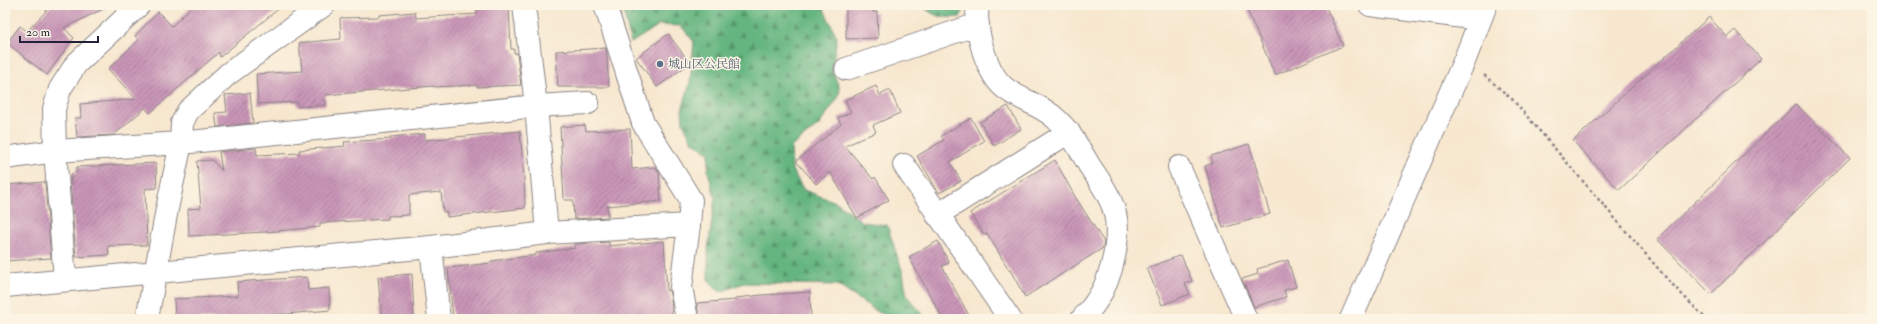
<svg xmlns="http://www.w3.org/2000/svg" width="1877" height="324" viewBox="0 0 1877 324" font-family="'IM FELL Double Pica','Noto Serif JP',serif">
	<style>
		.forest { fill: url(#forest-firs); stroke: #446c5e }
		.building { fill: url(#building-hatch) }
		.lines { fill: none; stroke-linecap: round; stroke-linejoin: round }
		.minor-casing { stroke: #8c8485; stroke-width: 24 }
		.path { stroke: #8c8485; stroke-width: 2.5; stroke-dasharray: 3 3; stroke-linecap: butt }
		.minor { stroke: #fff; stroke-width: 22 }
		.service-dot { fill: #5c6f8a; stroke: #fcf5e5; stroke-width: 1.5 }
		.labels { text-anchor: middle; stroke-width: 3; stroke-linejoin: round; paint-order: stroke }
		.service-label { font-size: 12px; fill: #4e5e75; stroke: #fcf5e5; text-anchor: start }
	</style>
	<defs>
		<pattern id="forest-firs" width="22" height="20" patternUnits="userSpaceOnUse"><rect width="22" height="20" fill="#65b580"/><path d="M5 1l3.5 6h-7zM16 11l3.5 6h-7z" fill="#53936a"/></pattern>
		<pattern id="building-hatch" width="6" height="6" patternUnits="userSpaceOnUse"><rect width="6" height="6" fill="#c995b7"/><path d="M-1 1l2-2M0 6l6-6M5 7l2-2" fill="none" stroke="#a37996"/></pattern>
	</defs>
	<rect width="100%" height="100%" fill="#fcf5e5"/>
	<filter id="ink" filterUnits="userSpaceOnUse"><feTurbulence type="fractalNoise" baseFrequency=".025" numOctaves="2"/><feDisplacementMap in="SourceGraphic" scale="8" xChannelSelector="R" yChannelSelector="G"/><feConvolveMatrix kernelMatrix="1 2 1 2 8 2 1 2 1" color-interpolation-filters="sRGB"/></filter>
	<filter id="wash" filterUnits="userSpaceOnUse"><feTurbulence type="fractalNoise" baseFrequency=".012" numOctaves="4" result="noise"/><feDisplacementMap in="SourceGraphic" scale="16" xChannelSelector="R" yChannelSelector="G"/><feGaussianBlur stdDeviation="0.9" result="paint"/><feColorMatrix in="noise" values="0 0 0 0 0 0 0 0 0 0 0 0 0 0 0 0 0 1.4 0 .05"/><feComposite in="paint" operator="in"/></filter>
	<g filter="url(#wash)">
		<rect width="100%" height="100%" fill="#f7e7cf"/>
		<!-- forest -->
		<g class="forest">
			<polygon points="622,5 822,5 837,37 832,70 840,89 838,98 819,125 791,147 792,170 804,190 838,203 863,222 887,225 903,273 907,296 924,316 923,319 896,319 878,312 837,285 744,283 720,292 708,280 708,249 715,198 708,172 709,153 692,141 683,123 682,110 690,83 694,42 681,26 659,25 631,43"/>
			<path d="M 921,5 L 967,5 L 960,17 C 941,18 935,17 921,5 Z"/>
		</g>
		<g id="blocks">
			<!-- building -->
			<g class="building">
				<polygon points="52,5 111,5 64,28 74,38 47,75 7,43 20,26 27,31"/>
				<polygon points="193,5 283,5 220,57 219,52 150,113 145,108 114,135 77,137 75,118 81,118 80,104 136,99 108,69 139,40 135,36 158,12 172,26"/>
				<polygon points="846,5 873,5 873,12 877,12 878,38 846,39"/>
				<polygon points="1245,5 1325,5 1343,46 1275,75"/>
				<polygon points="509,6 511,49 514,49 514,53 517,53 521,85 477,87 477,85 434,87 434,86 325,95 326,105 298,107 297,102 258,104 256,74 302,71 299,43 341,39 340,18 379,17 379,15 415,12 416,18 477,14 477,7"/>
				<polygon points="1709,17 1727,37 1735,30 1761,59 1619,190 1573,141"/>
				<polygon points="668,34 690,63 657,87 636,58"/>
				<polygon points="606,48 609,87 558,87 556,51"/>
				<polygon points="876,86 880,95 890,90 900,113 873,125 876,132 845,146 873,179 875,177 889,200 857,218 830,172 816,184 796,161 841,124 838,118 851,112 845,100"/>
				<polygon points="250,93 253,123 217,127 215,113 227,112 225,95"/>
				<polygon points="1796,104 1850,158 1711,294 1657,239"/>
				<polygon points="1008,106 1021,129 994,146 980,122"/>
				<polygon points="971,118 984,141 950,162 961,181 939,193 917,156 944,140 941,136"/>
				<polygon points="585,125 586,131 630,129 632,169 655,167 659,172 661,201 607,206 608,217 574,219 573,200 564,200 560,127"/>
				<polygon points="520,131 524,178 525,208 447,217 447,212 443,212 441,192 409,195 409,215 388,216 388,219 320,223 320,227 266,232 189,236 188,209 201,208 197,161 212,160 222,171 219,152 256,148 257,155 300,153 299,150 345,146 344,142 391,139 391,137 425,134 425,140"/>
				<polygon points="1249,144 1270,214 1223,228 1205,166 1213,163 1211,156"/>
				<polygon points="1055,160 1074,195 1104,242 1103,248 1025,297 1010,270 1009,270 987,233 984,235 970,213"/>
				<polygon points="156,163 157,188 145,189 147,245 108,246 109,255 76,257 70,181 71,181 71,174 77,172 77,167"/>
				<polygon points="45,182 51,258 5,261 5,185"/>
				<polygon points="664,241 667,291 669,290 671,299 672,319 453,319 448,268 491,263 491,261 536,255 536,253 575,248 575,244 609,242 609,246"/>
				<polygon points="938,241 949,263 942,266 971,319 943,319 909,257"/>
				<polygon points="1181,255 1192,281 1185,284 1190,294 1162,305 1147,268"/>
				<polygon points="1288,260 1296,287 1284,290 1286,297 1254,307 1242,279 1258,274 1257,269"/>
				<polygon points="412,274 414,319 382,319 378,277"/>
				<polygon points="307,277 308,290 329,288 330,310 275,315 275,319 175,319 174,299 238,296 237,282"/>
				<polygon points="810,292 811,319 699,319 697,303 736,300 736,298 762,295"/>
			</g>
		</g>
	</g>
	<g filter="url(#ink)">
		<use href="#blocks" fill-opacity="0" stroke="#8c8485" stroke-width="1"/>
		<g class="lines">
			<defs>
				<g id="minor">
					<polyline points="324,5 228,74 188,111 182,123 181,143 536,106 588,103"/>
					<polyline points="524,5 536,106 547,233"/>
					<polyline points="605,5 643,123 691,200 689,225"/>
					<path d="M 978,5 C 974,28 986,74 1006,89 C 1021,100 1041,105 1055,118 C 1070,131 1079,148 1089,165 C 1098,179 1109,193 1114,210 C 1122,235 1112,278 1097,300 C 1093,307 1087,313 1082,319"/>
					<polyline points="1370,5 1479,19"/>
					<polyline points="846,69 978,24"/>
					<polyline points="5,158 55,151 181,143 167,209 147,319"/>
					<polyline points="904,165 1010,319"/>
					<polyline points="1179,167 1246,319"/>
					<polyline points="937,215 1069,132"/>
					<polyline points="431,247 439,319"/>
					<polyline points="65,280 55,151 54,109 60,89 76,64 139,5"/>
					<polyline points="5,286 431,247 547,233 689,225 681,287 687,319"/>
					<polyline points="1351,319 1465,59 1486,5"/>
				</g>
			</defs>
			<!-- minor casing -->
			<use href="#minor" class="minor-casing"/>
			<!-- path -->
			<polyline class="path" points="1484,75 1513,100 1668,280 1706,319"/>
			<!-- minor -->
			<use href="#minor" class="minor"/>
		</g>
	</g>
	<!-- markers -->
	<circle class="service-dot" cx="660" cy="64" r="4"/>
	<g class="labels">
		<!-- service labels -->
		<g class="service-label">
			<text x="668" y="68">城山区公民館</text>
		</g>
	</g>
	<!-- margin -->
	<rect width="1877" height="324" fill="none" stroke="#fcf5e5" stroke-width="20"/>
	<!-- scale -->
	<path d="M20 36v6h78v-6" fill="none" stroke="#22223b" stroke-width="2"/>
	<text x="26" y="36" font-size="12" fill="#22223b" stroke="#fcf5e5" stroke-width="3" paint-order="stroke">20 m</text>
</svg>
